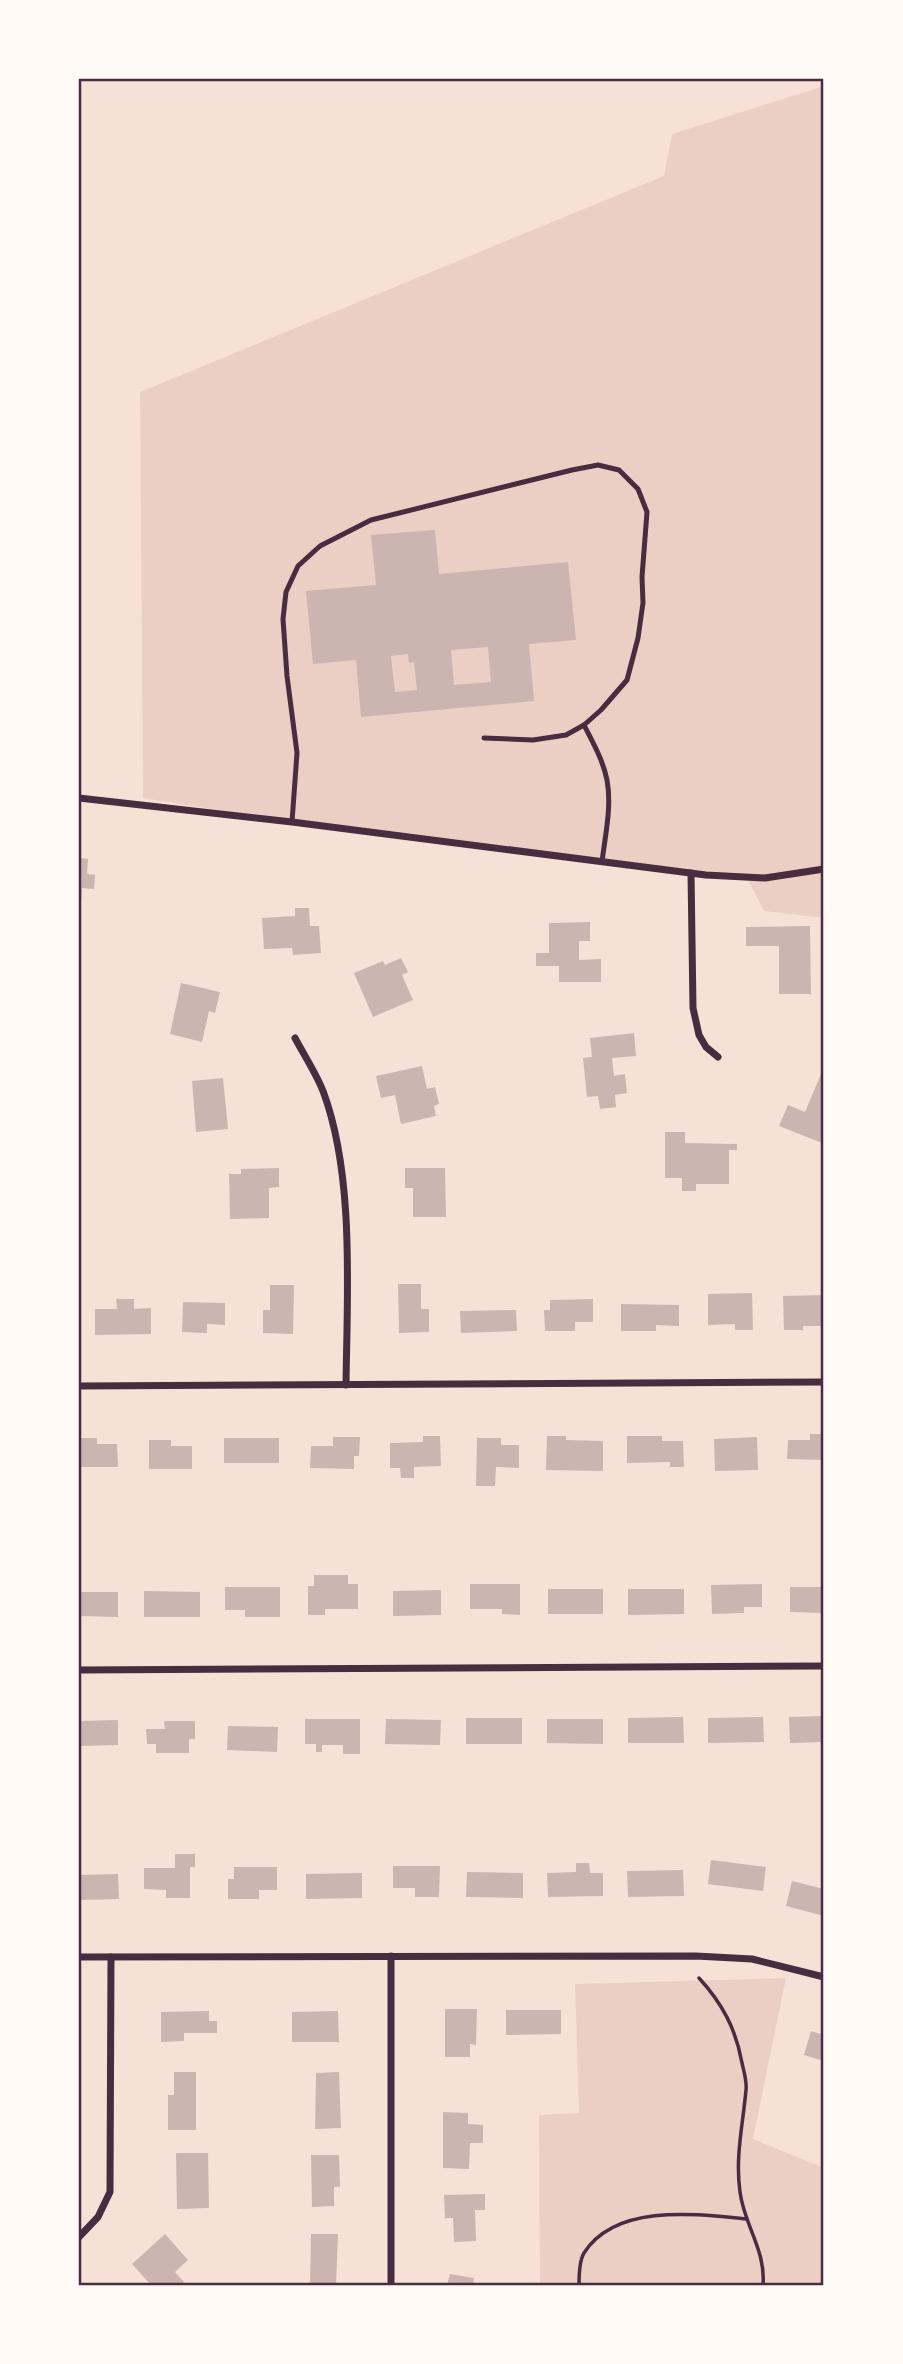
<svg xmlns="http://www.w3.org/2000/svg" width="903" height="2364" viewBox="0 0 903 2364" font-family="'Fira Sans Condensed',sans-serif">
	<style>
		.green { fill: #ebcfc5 }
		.building { fill: #ccb4b1; fill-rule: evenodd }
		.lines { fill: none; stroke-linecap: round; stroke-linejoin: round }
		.path { stroke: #4a2c40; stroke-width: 3.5 }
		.service { stroke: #4a2c40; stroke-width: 5 }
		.minor { stroke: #4a2c40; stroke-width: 7 }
		.neatline { fill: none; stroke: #4a2c40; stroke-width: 2.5 }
	</style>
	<rect width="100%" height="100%" fill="#f7e1d7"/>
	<!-- green -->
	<g class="green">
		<polygon points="824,86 824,918 764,911 747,878 292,822 143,798 140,392 664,176 672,134"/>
		<polygon points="786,1978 753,2139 824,2168 824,2285 540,2285 539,2115 579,2113 575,1984"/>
	</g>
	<!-- building -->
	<g class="building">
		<path d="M 435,530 L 439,574 L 568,562 L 576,640 L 529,644 L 534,701 L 361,717 L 356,660 L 313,664 L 306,591 L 376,585 L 371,535 ZM 488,647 L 491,682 L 454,685 L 451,650 ZM 408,654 L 409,663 L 414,662 L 417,690 L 395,692 L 391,656 Z"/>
		<polygon points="79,858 88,859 87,874 95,875 94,889 82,888 81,906 79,906"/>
		<polygon points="295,908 309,908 310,926 319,926 321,953 293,955 292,948 264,949 262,918 295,916"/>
		<polygon points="590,922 590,941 579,941 579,960 601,959 601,982 559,982 559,966 536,966 536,953 549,953 549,923"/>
		<polygon points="810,926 811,994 779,994 779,946 746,946 746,927"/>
		<polygon points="401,958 408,972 402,975 413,1000 373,1017 354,973 383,961 385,965"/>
		<polygon points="181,983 220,992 215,1013 209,1011 202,1042 170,1034"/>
		<polygon points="634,1033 636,1056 612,1058 614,1076 625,1074 627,1093 615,1095 616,1107 600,1109 598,1096 587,1097 583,1058 592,1057 590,1038"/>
		<polygon points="422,1066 427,1089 435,1087 439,1104 434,1106 436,1116 401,1124 395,1095 381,1098 376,1076"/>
		<polygon points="821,1074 824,1076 824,1138 822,1143 779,1126 788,1105 805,1112"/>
		<polygon points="223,1078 228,1129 196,1132 192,1081"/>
		<polygon points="665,1132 685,1132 685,1143 737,1144 737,1150 729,1150 729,1184 696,1184 696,1191 682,1191 682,1178 665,1178"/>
		<polygon points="279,1168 279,1187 269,1188 269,1218 230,1219 229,1174 241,1174 241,1169"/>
		<polygon points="405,1168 445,1168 446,1217 413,1217 413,1188 405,1188"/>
		<polygon points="398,1284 421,1284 421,1309 429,1309 429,1332 399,1333"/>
		<polygon points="270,1285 294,1285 293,1334 263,1333 263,1310 270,1310"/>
		<polygon points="752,1293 753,1330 735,1330 735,1324 708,1325 708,1294"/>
		<polygon points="824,1295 824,1326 803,1326 803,1330 784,1330 783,1296"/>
		<polygon points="116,1299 134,1299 134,1309 151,1308 151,1334 95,1335 95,1309 117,1309"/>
		<polygon points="593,1299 593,1322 575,1322 575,1331 545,1331 544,1310 550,1310 550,1300"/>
		<polygon points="183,1302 225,1303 225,1325 207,1324 207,1333 182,1332"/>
		<polygon points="621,1304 679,1305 679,1326 656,1325 656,1331 621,1331"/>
		<polygon points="516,1310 517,1331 461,1333 460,1311"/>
		<polygon points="810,1434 824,1434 824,1460 787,1459 788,1440 810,1440"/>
		<polygon points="423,1436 440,1436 441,1466 414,1467 414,1478 401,1478 400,1468 390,1468 390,1443 423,1442"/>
		<polygon points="547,1436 566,1436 566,1440 603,1441 603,1471 546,1470"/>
		<polygon points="627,1436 662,1436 662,1441 683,1441 684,1467 670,1467 670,1462 627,1463"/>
		<polygon points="333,1437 360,1437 359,1456 354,1456 354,1469 310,1468 311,1446 333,1446"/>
		<polygon points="757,1437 758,1470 715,1471 714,1439"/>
		<polygon points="79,1438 97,1438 97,1444 117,1444 118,1467 79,1467"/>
		<rect x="224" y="1438" width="55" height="25"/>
		<polygon points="477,1438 501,1438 501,1445 519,1445 519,1468 496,1467 495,1486 476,1486"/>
		<polygon points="149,1440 171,1440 171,1446 192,1446 192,1469 149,1469"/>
		<polygon points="314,1575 348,1575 348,1584 358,1584 358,1609 325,1609 325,1615 308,1615 308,1586 314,1586"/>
		<polygon points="470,1584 520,1584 520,1615 502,1614 502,1609 470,1609"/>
		<polygon points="762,1584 762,1607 744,1607 744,1613 712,1614 711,1585"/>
		<polygon points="225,1587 280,1587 280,1617 245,1617 245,1610 225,1610"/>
		<polygon points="790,1587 824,1587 824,1613 790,1612"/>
		<rect x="548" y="1589" width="55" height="25"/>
		<polygon points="628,1589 684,1589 684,1614 628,1615"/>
		<polygon points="441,1590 441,1615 393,1616 393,1591"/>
		<polygon points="144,1591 200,1592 200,1617 144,1617"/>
		<polygon points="79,1592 118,1592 118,1617 79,1616"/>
		<polygon points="824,1716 824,1742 790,1743 789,1717"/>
		<polygon points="683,1717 684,1743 628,1743 628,1718"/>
		<polygon points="763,1717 764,1742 708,1743 708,1718"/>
		<rect x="466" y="1718" width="56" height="26"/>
		<polygon points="305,1719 360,1719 360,1754 343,1754 343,1745 322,1745 322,1752 316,1752 316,1744 305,1744"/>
		<polygon points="386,1719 441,1720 440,1745 385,1744"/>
		<polygon points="547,1719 603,1719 603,1744 547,1743"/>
		<polygon points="118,1720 118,1745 79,1746 79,1721"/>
		<polygon points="164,1721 195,1721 195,1739 189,1739 189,1753 156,1753 156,1744 147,1744 146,1729 165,1729"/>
		<polygon points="228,1726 278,1727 277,1752 227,1750"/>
		<polygon points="175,1854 195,1854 195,1867 190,1867 190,1898 166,1898 166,1890 144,1889 144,1868 175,1868"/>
		<polygon points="711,1860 766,1867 763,1891 708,1884"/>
		<polygon points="576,1863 589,1863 590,1873 603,1873 603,1896 548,1897 547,1873 576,1872"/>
		<polygon points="393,1866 440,1866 439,1897 415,1897 415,1888 393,1888"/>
		<polygon points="234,1867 277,1867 277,1890 259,1890 259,1899 228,1899 228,1879 234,1879"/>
		<polygon points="683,1870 684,1896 628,1897 627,1871"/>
		<polygon points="467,1872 523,1873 523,1898 466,1897"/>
		<polygon points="362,1873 362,1898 306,1899 306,1874"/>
		<polygon points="118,1874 119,1899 79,1900 79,1875"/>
		<polygon points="792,1881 824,1889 824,1916 786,1906"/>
		<polygon points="445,2009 477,2009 476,2045 470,2044 470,2057 445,2057"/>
		<polygon points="506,2010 561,2010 561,2034 506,2035"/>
		<polygon points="209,2011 209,2021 217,2021 217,2033 184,2033 184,2041 161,2042 161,2012"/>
		<polygon points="338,2011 339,2042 292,2042 292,2012"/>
		<polygon points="811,2031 824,2035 824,2061 804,2055"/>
		<polygon points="174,2072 196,2072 196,2130 168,2130 168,2095 174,2095"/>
		<polygon points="339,2072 341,2128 315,2129 316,2073"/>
		<polygon points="443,2112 468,2113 468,2124 483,2125 483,2143 470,2143 469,2169 443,2168"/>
		<polygon points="176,2153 208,2153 209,2208 177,2209"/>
		<polygon points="311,2155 339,2155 340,2187 334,2187 334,2206 312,2207"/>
		<polygon points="485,2194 485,2210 475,2210 476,2241 454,2242 453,2218 445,2218 444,2195"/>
		<polygon points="165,2234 188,2260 175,2272 184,2282 180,2285 151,2285 132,2264"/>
		<polygon points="311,2234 338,2234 336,2285 310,2285"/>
		<polygon points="450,2274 474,2278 473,2285 447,2285"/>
	</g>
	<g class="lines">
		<!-- path -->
		<g class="path">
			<path d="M 699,1978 C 722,2003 736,2029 742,2063 C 744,2072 747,2081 746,2090 C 743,2124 735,2157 740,2192 C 744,2225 766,2250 763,2285"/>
			<path d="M 579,2285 C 579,2276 579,2261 584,2253 C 616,2203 697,2214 747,2219"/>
		</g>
		<!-- service -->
		<g class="service">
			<path d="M 584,725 C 593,743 603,760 607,780 C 612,807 605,836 602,862"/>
			<polyline points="292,822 297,753 287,676 283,619 286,592 298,566 320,546 371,520 572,470 598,465 619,470 638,489 647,512 642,577 643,603 638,638 627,680 601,710 584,725 566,735 533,740 484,738"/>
		</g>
		<!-- minor -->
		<g class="minor">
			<polyline points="79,798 292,822 706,875 765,878 824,869"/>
			<polyline points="691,873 693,1008 699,1035 706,1047 718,1057"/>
			<path d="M 295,1038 C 304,1055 316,1073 323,1091 C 355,1176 347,1295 346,1385"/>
			<polyline points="79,1386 824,1382"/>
			<polyline points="79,1670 824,1666"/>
			<polyline points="391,1956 391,2285"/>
			<polyline points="79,1957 696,1956 752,1959 824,1977"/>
			<polyline points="79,2237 98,2217 110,2192 111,1957"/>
		</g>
	</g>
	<!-- border -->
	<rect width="903" height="2364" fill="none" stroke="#fffaf5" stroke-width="161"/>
	<rect x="80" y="80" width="742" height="2204" class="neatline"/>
</svg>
